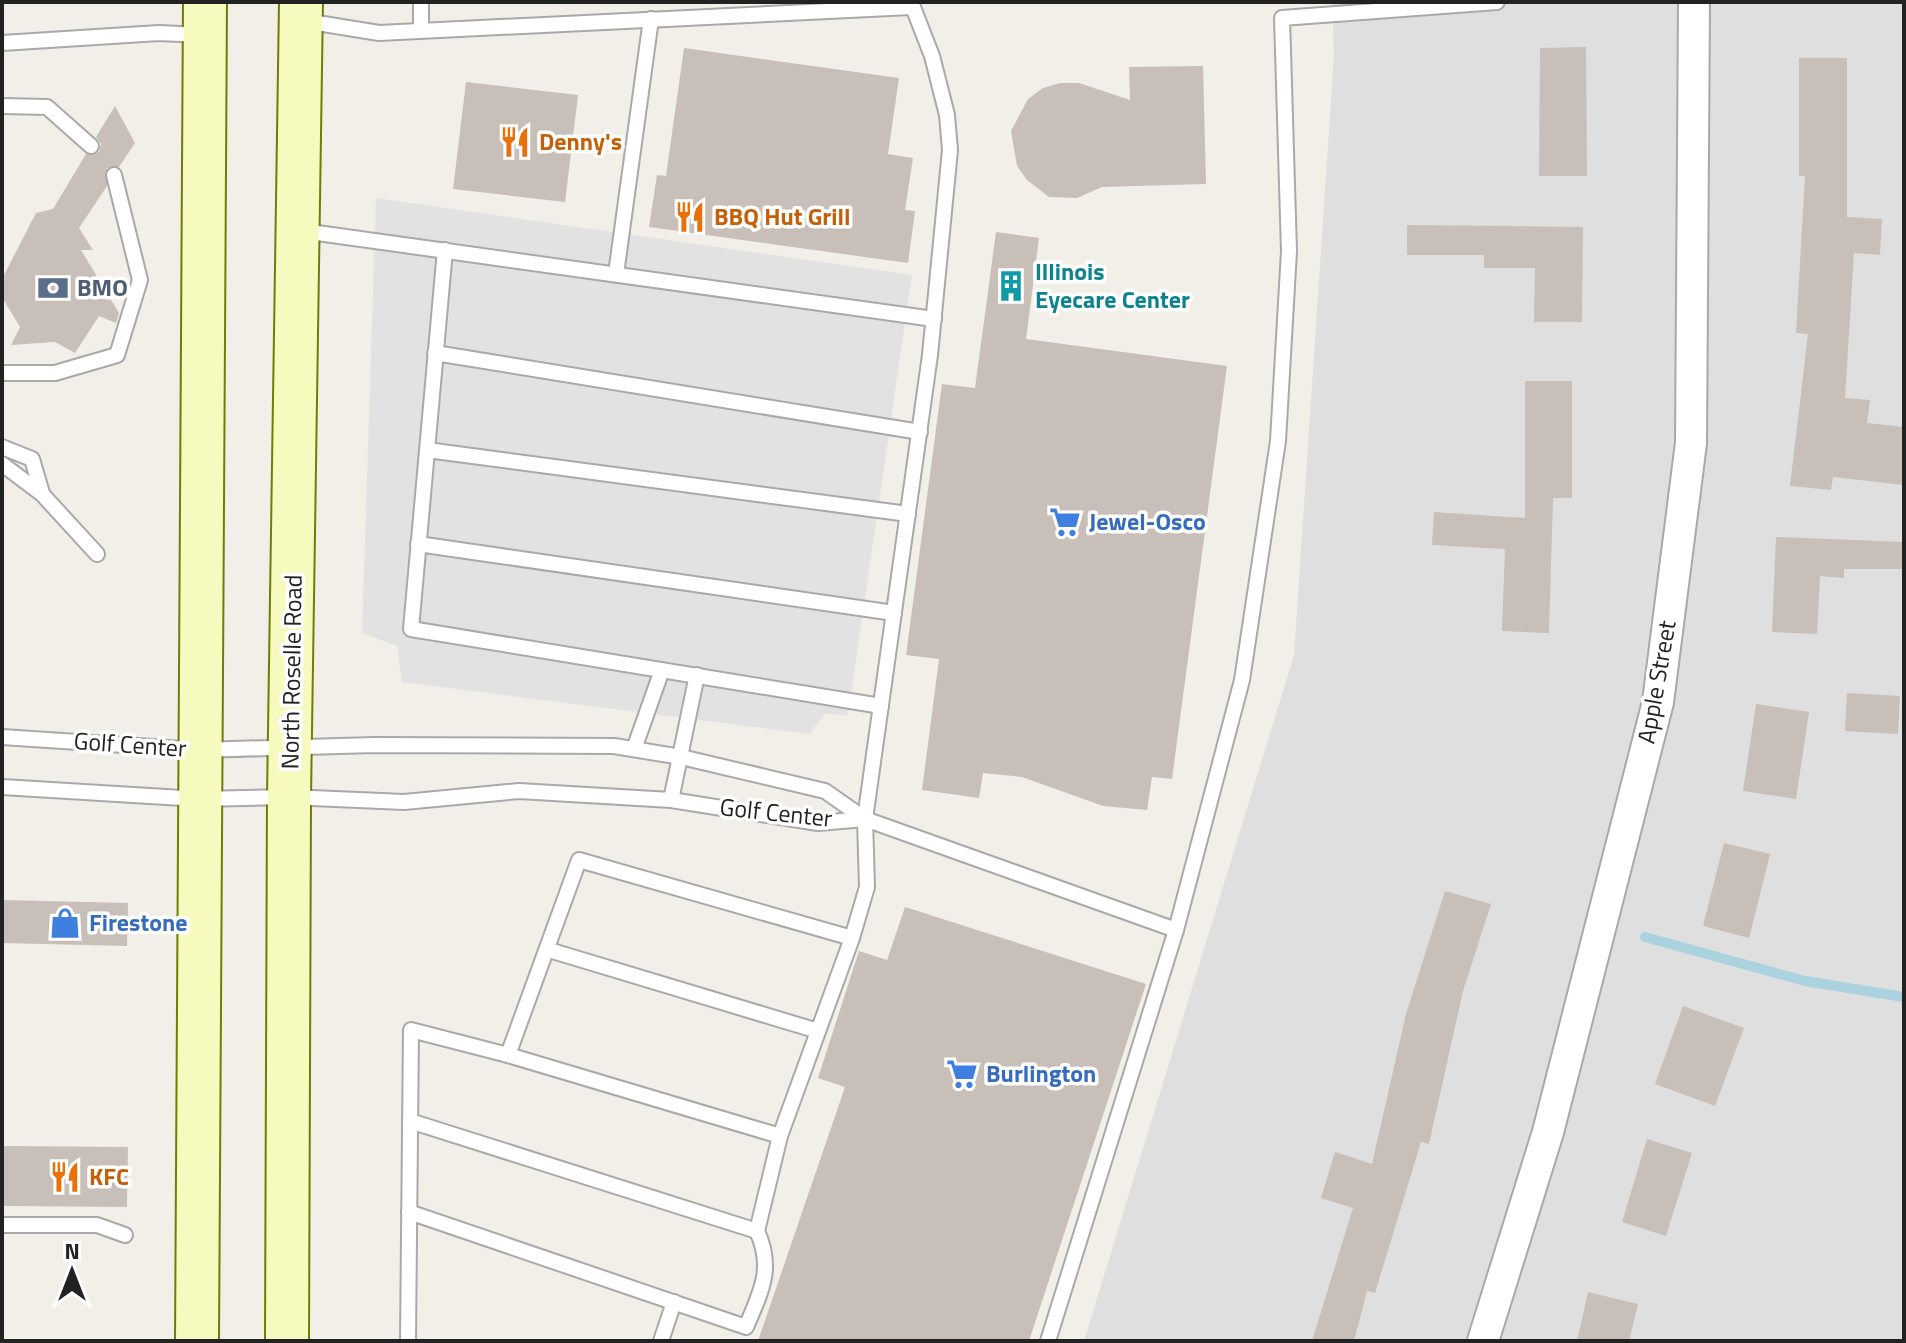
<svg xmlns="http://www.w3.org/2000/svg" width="1906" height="1343" viewBox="0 0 1906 1343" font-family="'Titillium Web',sans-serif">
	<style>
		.residential { fill: #e0dfdf }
		.parking { fill: #e2e2e2 }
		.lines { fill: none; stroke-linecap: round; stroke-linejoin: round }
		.stream { stroke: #aad3df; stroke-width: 10 }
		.building { fill: #c7bfb8 }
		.service-casing { stroke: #a9a9a9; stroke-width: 18 }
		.minor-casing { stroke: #a9a9a9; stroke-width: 34 }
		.secondary-casing { stroke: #707d05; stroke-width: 46 }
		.service { stroke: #fff; stroke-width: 14 }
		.minor { stroke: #fff; stroke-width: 30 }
		.secondary { stroke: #f7fabf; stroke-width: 42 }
		.labels { text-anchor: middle; stroke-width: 7; stroke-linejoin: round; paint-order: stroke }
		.food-label { font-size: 24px; font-weight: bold; fill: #c56008; stroke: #fff; text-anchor: start }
		.culture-label { font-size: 24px; font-weight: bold; fill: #0d838f; stroke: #fff; text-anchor: start }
		.service-label { font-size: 24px; font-weight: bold; fill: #4e5e75; stroke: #fff; text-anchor: start }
		.shop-label { font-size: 24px; font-weight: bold; fill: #366cbe; stroke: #fff; text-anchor: start }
		.street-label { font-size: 24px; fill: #222; stroke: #fff }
	</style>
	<rect width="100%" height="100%" fill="#f2efe9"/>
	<!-- residential -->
	<polygon class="residential" points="1332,2 1904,2 1904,1341 1084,1341 1294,655 1334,55"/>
	<!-- parking -->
	<polygon class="parking" points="376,198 912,275 848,715 825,714 809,734 402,682 397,646 362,633"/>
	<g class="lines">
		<!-- stream -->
		<polyline class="stream" points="1645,937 1805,981 1904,997"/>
	</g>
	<!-- building -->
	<g class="building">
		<polygon points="1586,47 1587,176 1539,176 1540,48"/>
		<polygon points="684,48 899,78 888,154 913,158 905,210 915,211 908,263 649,227 657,175 666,176"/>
		<polygon points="1799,58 1847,58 1847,217 1882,219 1880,255 1854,253 1845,398 1870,400 1867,423 1904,427 1904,485 1833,477 1831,490 1790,486 1808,334 1796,333 1805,176 1799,176"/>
		<polygon points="1203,66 1206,184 1102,187 1077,198 1049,197 1027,180 1017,166 1011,131 1028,99 1043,88 1060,83 1079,83 1130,100 1129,67"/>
		<polygon points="466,82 578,95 565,202 453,189"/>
		<polygon points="115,106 135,143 119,167 107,168 107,186 79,228 93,250 81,250 119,313 116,323 99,316 75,353 55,342 11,345 20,327 2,297 2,279 36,213 53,209 86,154 99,152 101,144 96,137"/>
		<polygon points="1407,225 1583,227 1582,322 1534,322 1535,268 1484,268 1484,255 1407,255"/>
		<polygon points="996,232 1039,238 1026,339 1227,366 1172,779 1152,777 1147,810 1103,806 1022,777 983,773 979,798 922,790 939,659 906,655 942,384 975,388"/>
		<polygon points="1525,381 1572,381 1572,498 1553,498 1549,633 1502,631 1505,549 1432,545 1434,512 1525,518"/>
		<polygon points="1776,537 1904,542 1904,569 1844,569 1844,578 1820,576 1817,634 1772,632"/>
		<polygon points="1847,693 1900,696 1898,734 1845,731"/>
		<polygon points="1756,704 1809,712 1796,799 1743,791"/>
		<polygon points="1724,843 1770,854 1749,938 1703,926"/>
		<polygon points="1445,891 1491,904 1463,991 1429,1144 1421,1142 1375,1293 1367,1291 1354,1341 1312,1341 1353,1208 1321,1198 1335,1152 1372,1164 1406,1014"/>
		<polygon points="2,900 128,903 127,946 2,943"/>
		<polygon points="905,907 1146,984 1029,1341 758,1341 845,1087 818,1078 859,951 887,960"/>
		<polygon points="1683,1006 1744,1028 1715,1106 1655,1084"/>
		<polygon points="1647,1139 1692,1153 1666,1236 1622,1222"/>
		<polygon points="2,1146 128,1147 127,1207 2,1206"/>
		<polygon points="1588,1292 1638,1304 1629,1341 1577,1341"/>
	</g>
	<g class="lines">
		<defs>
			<g id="service">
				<polyline points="305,21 379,33 911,7"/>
				<polyline points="421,30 421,2"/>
				<polyline points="2,43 159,33 201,35"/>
				<polyline points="2,106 47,107 91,146"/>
				<polyline points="303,231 934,319"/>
				<polyline points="445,250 411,629 881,706"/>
				<polyline points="616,274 651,19"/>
				<polyline points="435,353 920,432"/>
				<polyline points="2,373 55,373 117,355 140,280 114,175"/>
				<polyline points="2,447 32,459 42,493"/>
				<polyline points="427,450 908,514"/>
				<polyline points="2,464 42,494 97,554"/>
				<polyline points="418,544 894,613"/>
				<polyline points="2,737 199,750 374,745 614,746 681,757 825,791 865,819 1176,930"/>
				<polyline points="634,749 662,670"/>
				<polyline points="2,787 199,799 289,797 404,802 519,791 671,800 818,823 865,819"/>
				<polyline points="671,800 697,675"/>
				<polyline points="549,950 818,1031"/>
				<polyline points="508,1055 780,1136 852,938"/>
				<polyline points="410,1121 757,1231 780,1136"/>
				<path d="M 409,1212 L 746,1327 C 761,1292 774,1268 757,1231"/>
				<polyline points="2,1225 97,1225 125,1235"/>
				<polyline points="408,1341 411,1030 508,1055 579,860 852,938 867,887 865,819 930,355 950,150 947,115 932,56 911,2"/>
				<polyline points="661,1341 674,1302"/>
				<polyline points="1048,1341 1176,930 1242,680 1278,441 1289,251 1282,18 1497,2"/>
			</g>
			<polyline id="minor" points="1483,1341 1548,1132 1658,702 1691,443 1694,2"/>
			<g id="secondary">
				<polyline points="197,1341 205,2"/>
				<polyline points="287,1341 289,797 301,2"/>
			</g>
		</defs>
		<!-- service casing -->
		<use href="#service" class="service-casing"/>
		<!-- minor casing -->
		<use href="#minor" class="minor-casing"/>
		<!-- secondary casing -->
		<use href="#secondary" class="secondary-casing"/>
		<!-- service -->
		<use href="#service" class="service"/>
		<!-- minor -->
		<use href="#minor" class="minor"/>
		<!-- secondary -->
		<use href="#secondary" class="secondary"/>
	</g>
	<!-- icons -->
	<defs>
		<symbol id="restaurant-bare" viewBox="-9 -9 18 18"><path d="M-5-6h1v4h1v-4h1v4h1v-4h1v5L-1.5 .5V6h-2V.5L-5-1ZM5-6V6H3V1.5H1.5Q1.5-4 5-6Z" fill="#e8710a" stroke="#fff" stroke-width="2.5" paint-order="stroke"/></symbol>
		<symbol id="building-bare" viewBox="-9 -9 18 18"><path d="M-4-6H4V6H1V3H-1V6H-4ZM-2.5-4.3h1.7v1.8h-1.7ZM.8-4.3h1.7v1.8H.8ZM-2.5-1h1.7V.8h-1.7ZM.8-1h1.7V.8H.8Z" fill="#0f9aa8" stroke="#fff" stroke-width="2.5" paint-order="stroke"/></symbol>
		<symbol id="bank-bare" viewBox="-9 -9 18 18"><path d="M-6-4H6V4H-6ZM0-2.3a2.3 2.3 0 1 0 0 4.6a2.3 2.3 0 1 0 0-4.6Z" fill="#5c6f8a" stroke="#fff" stroke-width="2.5" paint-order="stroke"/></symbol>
		<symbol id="supermarket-bare" viewBox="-9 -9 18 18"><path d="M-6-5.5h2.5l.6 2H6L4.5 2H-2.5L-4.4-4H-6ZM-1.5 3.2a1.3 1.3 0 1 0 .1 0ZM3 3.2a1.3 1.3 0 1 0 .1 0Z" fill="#3f7fe0" stroke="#fff" stroke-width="2.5" paint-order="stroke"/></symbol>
		<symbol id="shop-bare" viewBox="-9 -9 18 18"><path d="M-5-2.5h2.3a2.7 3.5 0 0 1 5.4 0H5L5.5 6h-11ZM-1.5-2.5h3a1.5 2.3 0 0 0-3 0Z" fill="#3f7fe0" stroke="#fff" stroke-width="2.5" paint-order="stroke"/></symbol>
	</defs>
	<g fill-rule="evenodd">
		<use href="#restaurant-bare" x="493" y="120" width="44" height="44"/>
		<use href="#restaurant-bare" x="668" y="195" width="44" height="44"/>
		<use href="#building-bare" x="989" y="264" width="44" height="44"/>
		<use href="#bank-bare" x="31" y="266" width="44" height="44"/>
		<use href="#supermarket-bare" x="1043" y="500" width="44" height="44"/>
		<use href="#shop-bare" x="43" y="901" width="44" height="44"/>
		<use href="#supermarket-bare" x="940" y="1052" width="44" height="44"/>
		<use href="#restaurant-bare" x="43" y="1155" width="44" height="44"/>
	</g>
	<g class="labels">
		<!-- food labels -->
		<g class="food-label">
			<text x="539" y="150">Denny's</text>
			<text x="714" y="225">BBQ Hut Grill</text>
			<text x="89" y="1185">KFC</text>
		</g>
		<!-- culture labels -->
		<g class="culture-label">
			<text x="1035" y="280">Illinois<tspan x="1035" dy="28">Eyecare Center</tspan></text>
		</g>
		<!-- service labels -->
		<g class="service-label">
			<text x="77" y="296">BMO</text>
		</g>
		<!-- shop labels -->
		<g class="shop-label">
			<text x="1089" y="530">Jewel-Osco</text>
			<text x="89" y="931">Firestone</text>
			<text x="986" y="1082">Burlington</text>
		</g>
		<!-- street labels -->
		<g class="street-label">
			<text transform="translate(292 672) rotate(-89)" y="8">North Roselle Road</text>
			<text transform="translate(1657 682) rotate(-80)" y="8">Apple Street</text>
			<text transform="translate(130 745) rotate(4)" y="8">Golf Center</text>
			<text transform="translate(776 813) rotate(6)" y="8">Golf Center</text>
		</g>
	</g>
	<!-- border -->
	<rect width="1906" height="1343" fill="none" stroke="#222222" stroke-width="8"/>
	<!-- north arrow -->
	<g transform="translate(72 1271)" stroke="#ffffff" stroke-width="6" paint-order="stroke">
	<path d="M0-6L14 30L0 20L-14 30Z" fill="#222222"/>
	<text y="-12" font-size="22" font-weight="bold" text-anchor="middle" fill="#222222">N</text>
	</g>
</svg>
